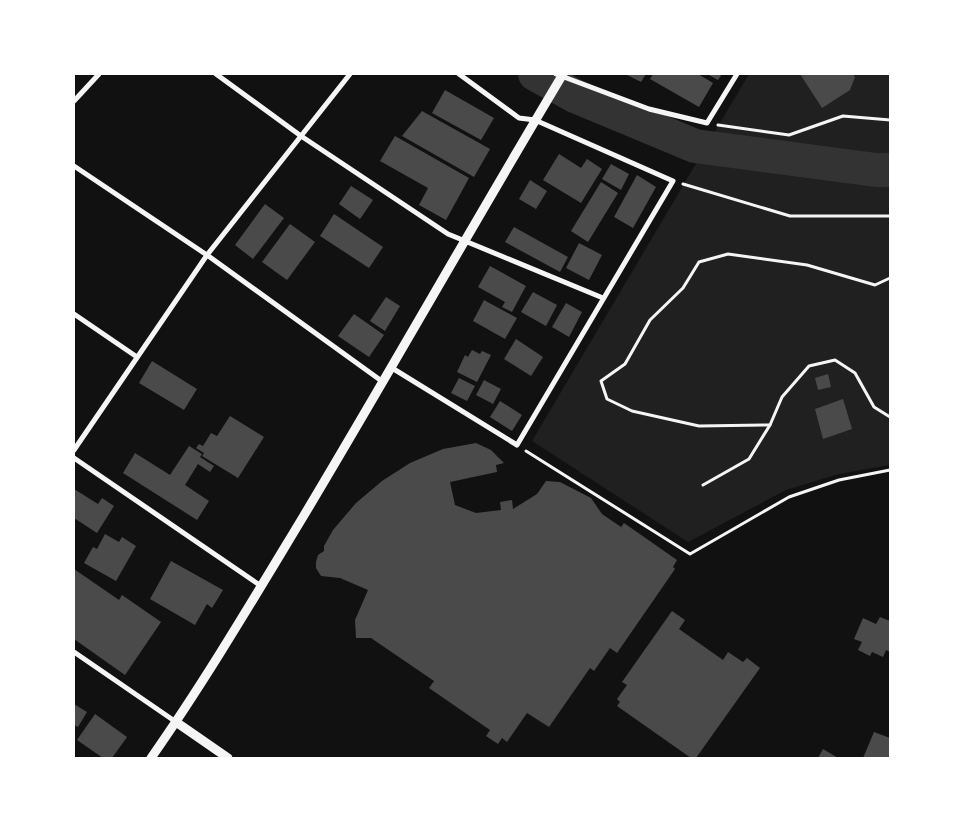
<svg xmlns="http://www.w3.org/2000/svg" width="964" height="832" viewBox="0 0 964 832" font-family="'Golos Text',sans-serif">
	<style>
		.green { fill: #202020 }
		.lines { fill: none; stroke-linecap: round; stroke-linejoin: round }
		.river { stroke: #333; stroke-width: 34 }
		.building { fill: #4a4a4a }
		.path { stroke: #f5f5f5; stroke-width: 3 }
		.minor { stroke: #f5f5f5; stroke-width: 5 }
		.tertiary { stroke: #f5f5f5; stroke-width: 9 }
	</style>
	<rect width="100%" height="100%" fill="#111"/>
	<!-- green -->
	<polygon class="green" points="749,74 890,74 890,465 839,474 786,490 688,542 532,441"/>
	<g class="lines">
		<!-- river -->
		<polyline class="river" points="535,74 575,96 695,146 876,170 890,170"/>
	</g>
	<!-- building -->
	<g class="building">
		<polygon points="625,74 646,74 641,82"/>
		<polygon points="653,74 698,74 713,83 699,107 650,79"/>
		<polygon points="707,74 722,74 718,80"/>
		<polygon points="800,74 853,74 855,77 850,90 822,108"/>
		<polygon points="445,90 494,118 481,140 432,113"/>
		<polygon points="422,111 490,149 474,177 402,136"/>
		<polygon points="395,136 469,178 446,220 419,205 428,188 380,161"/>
		<polygon points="559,154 581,168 587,159 602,169 581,203 543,180"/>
		<polygon points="611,164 629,174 621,190 602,179"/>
		<polygon points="637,175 656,187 633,228 614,217"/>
		<polygon points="530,180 547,191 536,209 519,199"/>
		<polygon points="601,182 618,193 588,242 571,231"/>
		<polygon points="351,186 373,200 360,219 339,204"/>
		<polygon points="265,204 284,218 253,259 235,245"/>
		<polygon points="334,214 383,247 369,268 320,236"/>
		<polygon points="290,224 315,242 287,280 262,262"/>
		<polygon points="514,227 568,257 560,272 505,242"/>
		<polygon points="579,243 602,255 589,280 566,268"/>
		<polygon points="490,266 526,286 512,312 502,307 505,302 478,287"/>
		<polygon points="533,292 557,305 546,326 521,312"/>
		<polygon points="386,297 400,306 385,331 370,321"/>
		<polygon points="484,300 517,318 505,339 473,321"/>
		<polygon points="566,303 582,312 569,337 552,327"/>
		<polygon points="354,314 384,335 369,357 338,336"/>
		<polygon points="516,339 543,357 531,376 504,359"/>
		<polygon points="472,350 480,354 482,351 491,355 477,382 457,372 465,355 468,357"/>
		<polygon points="152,361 197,389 184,410 139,383"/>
		<polygon points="828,374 831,387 818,390 815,378"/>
		<polygon points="459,378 475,386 467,401 451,393"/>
		<polygon points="484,380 501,389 493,404 476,395"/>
		<polygon points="843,399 852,429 823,439 815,409"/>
		<polygon points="500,401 522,415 512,431 490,417"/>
		<polygon points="230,416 264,437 238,478 202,456 204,453 196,448 199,444 203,446 211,433 217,436"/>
		<polygon points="476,443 491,450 504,463 496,465 497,472 450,482 455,505 476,513 501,510 500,502 512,500 513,509 537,494 546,481 560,482 591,498 602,514 621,527 624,523 677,560 673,567 675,569 617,653 610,648 594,671 590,668 549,727 527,713 507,742 502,738 498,744 486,736 490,730 429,688 434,681 371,638 356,638 355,620 368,590 340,578 321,576 316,568 316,562 318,555 324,551 324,546 333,530 356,503 382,481 410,463 443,449"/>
		<polygon points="189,446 202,454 200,457 214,466 210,472 198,464 185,485 209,501 197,520 123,473 135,453 170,475"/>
		<polygon points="74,489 98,504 102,498 114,506 97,533 74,518"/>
		<polygon points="105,534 119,542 122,537 136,546 116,581 84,563 93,547 97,549"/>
		<polygon points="171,561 223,590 212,608 207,604 195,625 150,599"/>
		<polygon points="74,569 119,600 122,595 161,622 125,675 74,639"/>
		<polygon points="672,611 685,620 679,629 723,660 728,652 743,662 747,658 760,668 696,758 691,758 617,706 620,702 617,699 627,685 622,682"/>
		<polygon points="880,617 890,621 890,652 886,650 883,657 872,652 870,656 858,650 862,642 854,639 863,618 876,624"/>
		<polygon points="74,704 87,712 78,727 74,725"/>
		<polygon points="95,714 127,737 112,758 103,758 77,740"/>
		<polygon points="874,732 890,738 890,758 863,758"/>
		<polygon points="823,749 838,758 818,758"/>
	</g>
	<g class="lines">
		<!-- path -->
		<g class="path">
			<polyline points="718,125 789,135 843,116 890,120"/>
			<polyline points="683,184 790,216 890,216"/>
			<polyline points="770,425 699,426 632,411 607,399 601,381 625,364 650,320 683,288 699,262 728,254 807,265 875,285 890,278"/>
			<polyline points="526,451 690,554 789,497 839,480 890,470"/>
			<polyline points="703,485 749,459 770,425 782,397 809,366 835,360 855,373 874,407 890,417"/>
		</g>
		<!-- minor -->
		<g class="minor">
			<polyline points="216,74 301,136 448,234 603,298"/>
			<polyline points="556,74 649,109 707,123 737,74"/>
			<polyline points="74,101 99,74"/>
			<polyline points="74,166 207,255 383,382"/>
			<polyline points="74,314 137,357"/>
			<polyline points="392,368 517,445 673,181 535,120 519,118 459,74"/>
			<polyline points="74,450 207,255 350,74"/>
			<polyline points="74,458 261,586"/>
			<polyline points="74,652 176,722"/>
		</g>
		<!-- tertiary -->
		<g class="tertiary">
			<polyline points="176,722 228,758"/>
			<path d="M 151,758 C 205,681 254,598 303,517 C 391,370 475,221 563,74"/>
		</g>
	</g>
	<!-- border -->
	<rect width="964" height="832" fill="none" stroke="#ffffff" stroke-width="150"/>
</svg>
